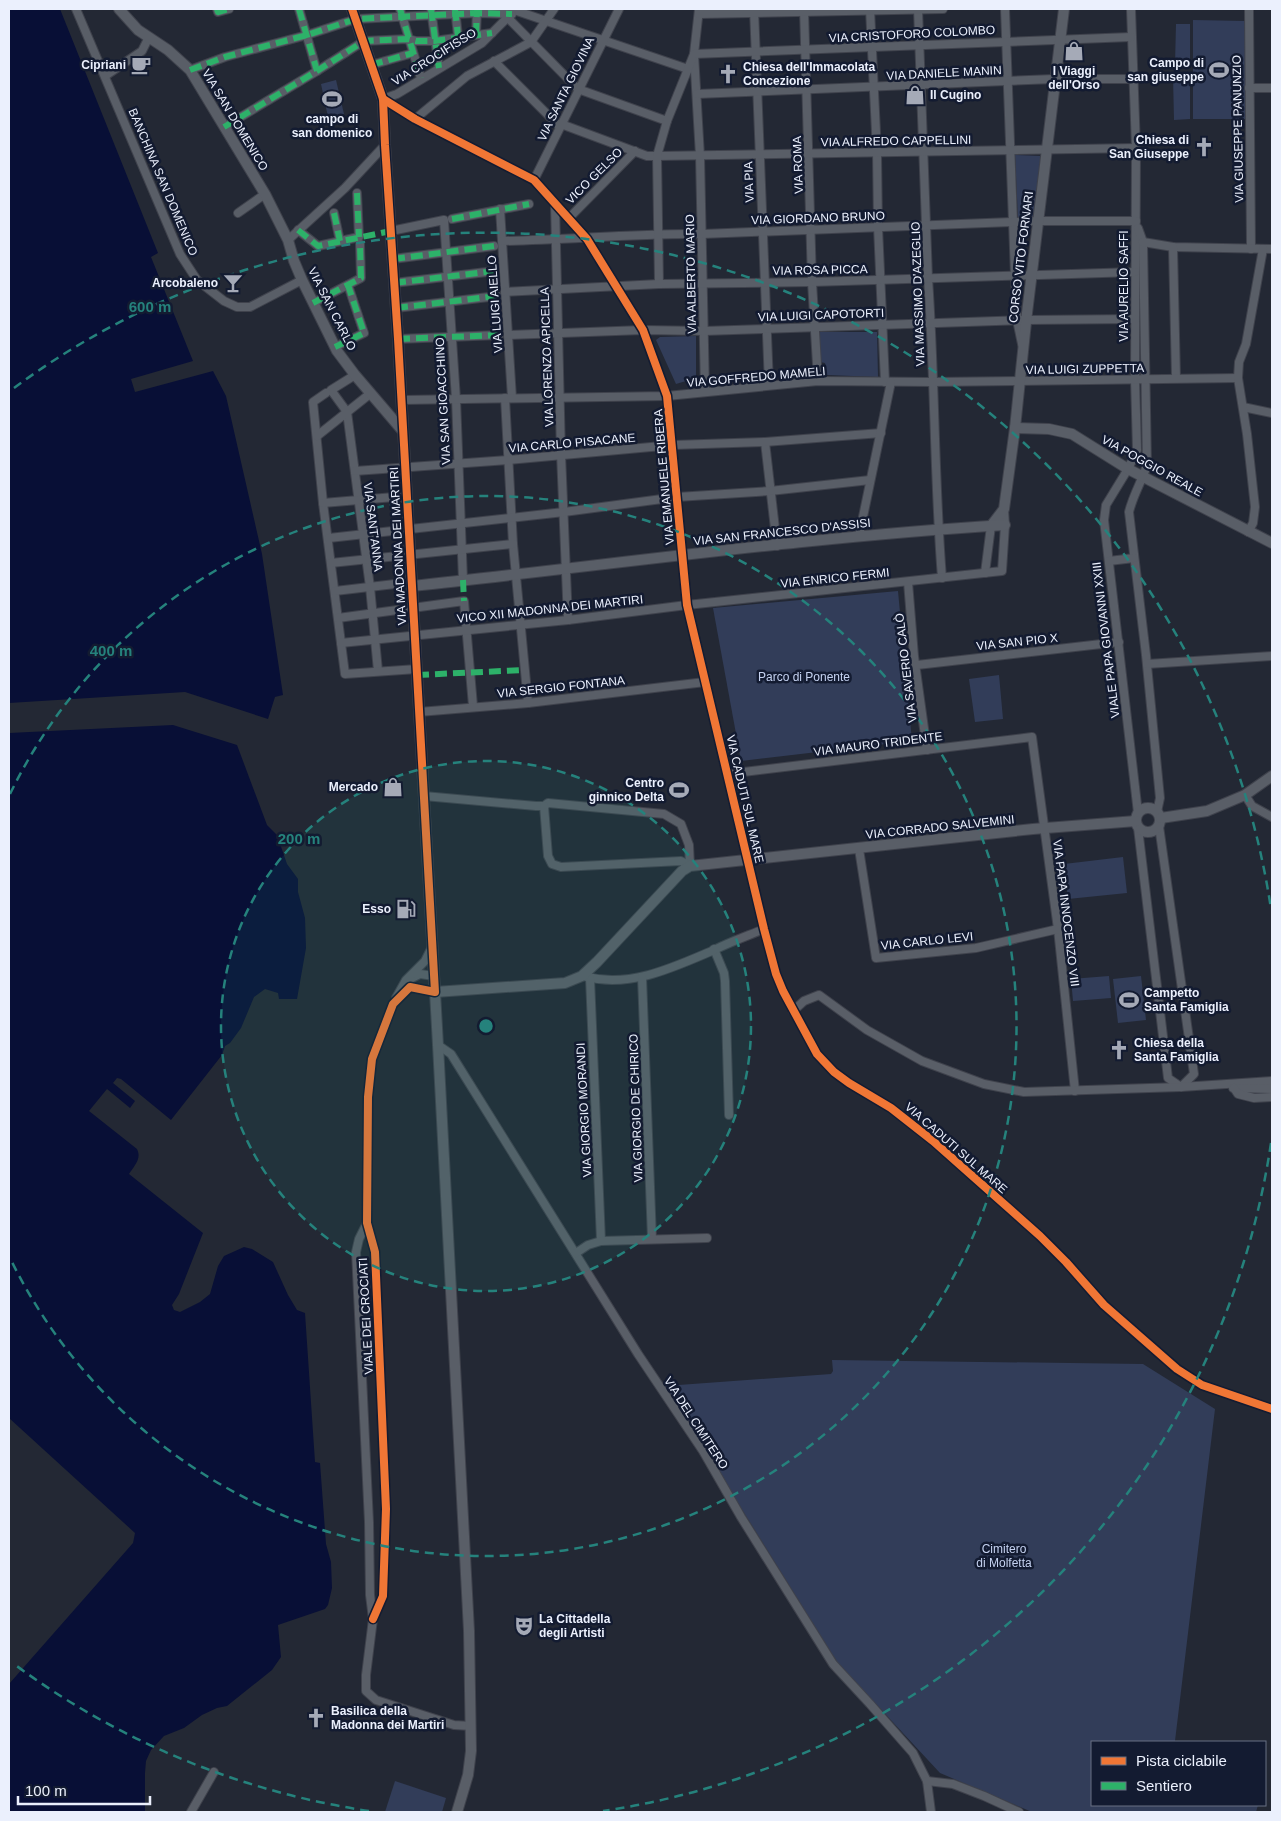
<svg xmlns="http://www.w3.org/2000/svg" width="1281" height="1821" viewBox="0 0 1281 1821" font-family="Arial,sans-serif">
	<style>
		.green { fill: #323d59 }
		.water { fill: #080f36 }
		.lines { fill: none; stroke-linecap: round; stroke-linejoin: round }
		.street-casing { stroke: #3f424c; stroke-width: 10 }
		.secondary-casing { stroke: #3f424c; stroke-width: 12 }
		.street { stroke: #595e67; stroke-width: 8 }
		.secondary { stroke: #595e67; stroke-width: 10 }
		.quiet { stroke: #2db169; stroke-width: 6; stroke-dasharray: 12 6; stroke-linecap: butt }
		.cycleway-casing { stroke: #131b31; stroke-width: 11 }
		.cycleway { stroke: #f07635; stroke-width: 8 }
		.ring { fill: none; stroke: #25827c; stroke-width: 2.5; stroke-dasharray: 9 6 }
		.labels { text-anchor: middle; stroke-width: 5; stroke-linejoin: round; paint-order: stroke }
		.street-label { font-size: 12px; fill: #ebf0fd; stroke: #131b31 }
		.poi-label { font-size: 12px; font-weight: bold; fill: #ebf0fd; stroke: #131b31; text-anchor: end }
		.park-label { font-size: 12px; fill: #c5d2f0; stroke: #131b31 }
		.centre { fill: #25827c; stroke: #131b31; stroke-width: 2.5 }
		.ring-label { font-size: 15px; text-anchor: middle; font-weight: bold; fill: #25827c; stroke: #131b31; stroke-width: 5; stroke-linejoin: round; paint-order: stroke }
	</style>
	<rect width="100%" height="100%" fill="#232834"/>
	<!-- green -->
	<g class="green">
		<polygon points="1193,20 1246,21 1246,119 1193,119"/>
		<polygon points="1176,24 1190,24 1190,65 1175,65"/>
		<polygon points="1173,76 1190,76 1190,119 1174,120"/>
		<polygon points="336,80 344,114 328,117 321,84"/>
		<polygon points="1015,155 1041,156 1033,219 1018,219"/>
		<polygon points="819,332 877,332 878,377 827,375 825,363 820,362"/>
		<polygon points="696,336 696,378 676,384 656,340 660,337"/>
		<polygon points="898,591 912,741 741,761 713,608"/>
		<polygon points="999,675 1003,719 975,722 969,679"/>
		<polygon points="1123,857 1127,893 1068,899 1064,864"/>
		<polygon points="1109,976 1111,998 1073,1001 1071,979"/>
		<polygon points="1141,976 1146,1020 1118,1023 1113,979"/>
		<polygon points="832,1360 1143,1364 1215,1409 1175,1741 1177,1742 1092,1742 1092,1805 1258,1805 1256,1812 1032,1812 940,1773 837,1662 665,1386 831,1374 833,1371"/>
		<polygon points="395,1781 446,1798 442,1812 385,1812"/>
	</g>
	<!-- water -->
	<g class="water">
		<polygon points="9,9 60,9 158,253 151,257 193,361 131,379 135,392 213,371 226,396 262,554 283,695 275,697 268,719 185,692 9,703"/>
		<path d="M 173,725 L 237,745 L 267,825 L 277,835 L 287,864 L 298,879 L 298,892 L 305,918 L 306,948 L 297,999 L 279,999 L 278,993 L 265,989 L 254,997 L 241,1028 L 230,1043 L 225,1046 L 222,1055 L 171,1120 L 121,1079 L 117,1078 L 113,1083 L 135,1101 L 130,1108 L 107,1089 L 89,1111 L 137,1149 C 142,1159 134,1166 129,1174 L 203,1233 L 179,1294 L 172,1305 L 174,1310 L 180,1312 L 200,1302 L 210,1294 L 218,1266 L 224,1256 L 244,1247 L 252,1249 L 273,1262 L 288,1295 L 297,1310 L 305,1313 L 315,1462 L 320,1463 L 326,1544 L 331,1562 L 332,1588 L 328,1605 L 325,1609 L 278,1625 L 281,1657 L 272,1670 L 227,1706 L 217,1708 L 202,1715 L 184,1728 L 164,1736 L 151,1750 L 146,1761 L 145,1773 L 145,1812 L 9,1812 L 9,1684 L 133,1543 L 135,1533 L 9,1418 L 9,733 Z"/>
	</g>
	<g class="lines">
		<defs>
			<g id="street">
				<polyline points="76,9 180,254 197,280 224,301 237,307 250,307 302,280"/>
				<polyline points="217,9 218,12 229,9"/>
				<polyline points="299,9 317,71"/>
				<polyline points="400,9 421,78"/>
				<polyline points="431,9 439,68"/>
				<polyline points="455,9 458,36"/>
				<polyline points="699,9 694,54 700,156 705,392"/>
				<polyline points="754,9 769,385"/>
				<polyline points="804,9 812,282 818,381"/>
				<polyline points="870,9 877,153 878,227 885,382"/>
				<path d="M 918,9 L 928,278 C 935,378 934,478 942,578"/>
				<polyline points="1005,9 1015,275 1017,320 1022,344"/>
				<polyline points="1131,9 1136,148 1135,379 1137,450 1128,469 1106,505 1104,520 1138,813"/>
				<polyline points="1249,9 1251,249"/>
				<polyline points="514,10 688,69"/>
				<polyline points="699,14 943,9"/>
				<polyline points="508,18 578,89 667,121"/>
				<polyline points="476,35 477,9"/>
				<polyline points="494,61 560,127"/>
				<polyline points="371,65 413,53"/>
				<polyline points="190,70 225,57 307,35 356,19 477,13 512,14"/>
				<polyline points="105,76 142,51 149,37"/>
				<polyline points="1249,88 1272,88"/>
				<polyline points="697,94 1054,79 1133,79"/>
				<polyline points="383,99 415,119 534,180 587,239 643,330 667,396 687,605 764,929 776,974 783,991 817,1054 834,1072 849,1083 891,1108 933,1141 1040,1236 1066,1262 1104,1305 1177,1369 1202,1385 1272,1409"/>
				<polyline points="383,99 397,94 482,43 511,14"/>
				<polyline points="415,119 467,76 531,42 554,9"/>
				<polyline points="561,124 647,156 657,156 1136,148"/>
				<polyline points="224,127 317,71 364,41 408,39 416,41 434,41 492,33"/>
				<polyline points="534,180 619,9"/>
				<polyline points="555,204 561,454 568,620"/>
				<polyline points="500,209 512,398"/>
				<polyline points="238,213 265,194"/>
				<polyline points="334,213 340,241"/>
				<polyline points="569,218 635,151"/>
				<polyline points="452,219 529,204"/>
				<path d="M 1138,228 L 1143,242 L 1147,465 C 1142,481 1133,495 1129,512 L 1146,655 L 1160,798 L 1157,812"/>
				<polyline points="298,230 318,246 359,237 357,193"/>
				<polyline points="391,231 444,220 456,399 463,580"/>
				<polyline points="288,240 345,188 385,145"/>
				<path d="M 502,241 C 569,240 635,233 702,234 L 1039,221 L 1136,221"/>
				<polyline points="1143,242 1173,247 1272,249"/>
				<polyline points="1173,247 1176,378"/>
				<polyline points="393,259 494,246"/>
				<polyline points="394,283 495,271"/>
				<polyline points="659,284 657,156 667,121 694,54 1131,37"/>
				<polyline points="505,292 659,284 812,282 1135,272"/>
				<polyline points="313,303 361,278 360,244"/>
				<polyline points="396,308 497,296"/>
				<polyline points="508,335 643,330 704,331 1026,320 1135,319"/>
				<polyline points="398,339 499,335"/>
				<polyline points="335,347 364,333 348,285"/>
				<polyline points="355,375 331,390 347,412 370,587 378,671"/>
				<polyline points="326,393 313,402 323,503 345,674 417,669"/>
				<polyline points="505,398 513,544 528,703"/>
				<polyline points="402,400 667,396 818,381 932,382 1238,378"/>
				<polyline points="1243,407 1272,413"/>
				<polyline points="317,436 371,393"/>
				<polyline points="765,442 777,546"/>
				<polyline points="355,471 508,460 673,445 765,442 881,433"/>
				<polyline points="323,503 406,496"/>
				<polyline points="1248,532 1253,523 1255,507 1247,434 1238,378 1239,362 1246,344 1263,249"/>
				<polyline points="859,536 891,382"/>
				<polyline points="329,538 564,512 677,497 770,491 870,480"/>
				<polyline points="1109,561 1134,558"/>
				<polyline points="331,563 513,544"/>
				<polyline points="985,573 991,526"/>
				<polyline points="908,582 914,656 927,750"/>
				<polyline points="335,591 412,582"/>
				<polyline points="338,618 464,601 473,706"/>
				<polyline points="341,643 568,620 687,605 1002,571 1005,525 1004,509"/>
				<polyline points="1147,664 1272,656"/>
				<polyline points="917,665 1119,642"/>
				<polyline points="419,712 528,703 705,682"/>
				<polyline points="727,774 1032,737 1058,929 1075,1091"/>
				<polyline points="1245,795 1252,806 1272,817"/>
				<polyline points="424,796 536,806 544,806 548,803 664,814 681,824 689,845 690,866"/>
				<polyline points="544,806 548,856 552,864 561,867 681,861 690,866"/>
				<polyline points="1159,826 1194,1074 1181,1087"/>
				<polyline points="1138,828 1168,1078 1181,1087"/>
				<polyline points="859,849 876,958 976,948 1058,929"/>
				<polyline points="714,949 724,973 725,981 729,1115"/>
				<path d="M 587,977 C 631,988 674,967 714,950 C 730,942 747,936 764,929"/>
				<polyline points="642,977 652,1239"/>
				<polyline points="412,978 420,974 434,976"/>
				<polyline points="590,978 601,1241"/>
				<polyline points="396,998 406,980 425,961 432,947"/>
				<polyline points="793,1011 804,1001 819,995 867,1030 922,1061 984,1084 1024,1092 1181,1087 1272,1081"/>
				<polyline points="438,1045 451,1054 638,1354 703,1451 741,1517 833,1664 870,1704 913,1753 927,1781 931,1812"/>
				<polyline points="1233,1088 1272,1089"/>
				<polyline points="1234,1088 1238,1094 1254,1098 1272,1097"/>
				<polyline points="367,1223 359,1239 356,1252 369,1522 370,1595 373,1619 366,1675 366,1691 376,1700 454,1725 471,1726"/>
				<polyline points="576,1253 588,1245 601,1241 707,1238"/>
				<polyline points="373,1619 383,1596 386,1509 375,1252 367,1223 368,1097 372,1059 393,1004 410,987 435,992"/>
				<polyline points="927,1781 953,1784 984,1796 1019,1812"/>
				<polyline points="191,1812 214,1772"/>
			</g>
			<g id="secondary">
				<polyline points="119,9 138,30 168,50 190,70 265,194 288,240 294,261 302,280 337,351 355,375 402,430"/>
				<polyline points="352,9 383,99 385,145 398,339 438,1045 469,1631 471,1751 468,1775 457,1812"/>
				<polyline points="1015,428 1049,429 1072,434 1128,469 1272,543"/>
				<polyline points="991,526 1004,509 1015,428 1027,313 1064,9"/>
				<path d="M 412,586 C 610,565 807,537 1005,525"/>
				<circle cx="1148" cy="820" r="12"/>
				<polyline points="1161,818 1207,811 1245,795 1272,776"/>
				<polyline points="435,992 565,983 582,976 597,962 682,871 690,866 1033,829 1136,821"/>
			</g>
		</defs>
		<!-- street casing -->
		<use href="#street" class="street-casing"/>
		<!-- secondary casing -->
		<use href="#secondary" class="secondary-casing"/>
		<!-- street -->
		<use href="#street" class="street"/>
		<!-- secondary -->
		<use href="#secondary" class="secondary"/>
		<!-- quiet -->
		<g class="quiet">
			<polyline points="217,9 218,12 229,9"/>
			<polyline points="299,9 317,71"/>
			<polyline points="400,9 421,78"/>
			<polyline points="431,9 439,68"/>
			<polyline points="455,9 458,36"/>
			<polyline points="476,35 477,9"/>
			<polyline points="371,65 413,53"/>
			<polyline points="190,70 225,57 307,35 356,19 477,13 512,14"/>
			<polyline points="224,127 317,71 364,41 408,39 416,41 434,41 492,33"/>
			<polyline points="357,193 359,237"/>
			<polyline points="334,213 340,241"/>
			<polyline points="452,219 529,204"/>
			<polyline points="298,230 318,246 391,231"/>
			<polyline points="393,259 494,246"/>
			<polyline points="394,283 495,271"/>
			<polyline points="313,303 361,278 360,244"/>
			<polyline points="396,308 497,296"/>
			<polyline points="398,339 499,335"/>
			<polyline points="335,347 364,333 348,285"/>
			<polyline points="463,580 464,601"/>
			<polyline points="417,675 524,670"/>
		</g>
		<defs>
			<g id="cycleway">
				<polyline points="352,9 383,99 385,145 398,339 435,992 410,987 393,1004 372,1059 368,1097 367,1223 375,1252 386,1509 383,1596 373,1619"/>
				<polyline points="383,99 415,119 534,180 587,239 643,330 667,396 687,605 764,929 776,974 783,991 817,1054 834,1072 849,1083 891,1108 933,1141 1040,1236 1066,1262 1104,1305 1177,1369 1202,1385 1272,1409"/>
			</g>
		</defs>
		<!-- cycleway casing -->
		<use href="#cycleway" class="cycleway-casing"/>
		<!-- cycleway -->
		<use href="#cycleway" class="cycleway"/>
	</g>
	<!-- distance rings -->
	<circle cx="486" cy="1026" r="265" fill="#25827c" fill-opacity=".12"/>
	<g class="ring">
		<circle cx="486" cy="1026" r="265"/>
		<path d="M10 794A530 530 0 1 1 10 1258"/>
		<path d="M1271 1143A794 794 0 0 1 603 1811M369 1811A794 794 0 0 1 14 1664M14 388A794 794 0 0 1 1271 909"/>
	</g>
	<!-- icons -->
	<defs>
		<symbol id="shop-bare" viewBox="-9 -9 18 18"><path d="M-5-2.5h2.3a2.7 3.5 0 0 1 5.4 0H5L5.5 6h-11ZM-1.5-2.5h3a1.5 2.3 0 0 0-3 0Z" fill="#a5aab7" stroke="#131b31" stroke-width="2.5" paint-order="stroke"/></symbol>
		<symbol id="cafe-bare" viewBox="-9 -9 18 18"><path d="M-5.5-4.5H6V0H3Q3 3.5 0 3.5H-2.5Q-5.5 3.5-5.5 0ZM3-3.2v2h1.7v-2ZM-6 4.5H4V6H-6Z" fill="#a5aab7" stroke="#131b31" stroke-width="2.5" paint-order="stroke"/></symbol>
		<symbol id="stadium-bare" viewBox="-9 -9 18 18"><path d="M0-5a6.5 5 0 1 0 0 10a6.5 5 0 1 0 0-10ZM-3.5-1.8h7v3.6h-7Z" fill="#a5aab7" stroke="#131b31" stroke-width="2.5" paint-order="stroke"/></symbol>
		<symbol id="church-bare" viewBox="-9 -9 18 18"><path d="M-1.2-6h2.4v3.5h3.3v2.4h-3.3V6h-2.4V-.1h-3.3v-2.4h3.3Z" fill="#a5aab7" stroke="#131b31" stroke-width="2.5" paint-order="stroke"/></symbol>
		<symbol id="bar-bare" viewBox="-9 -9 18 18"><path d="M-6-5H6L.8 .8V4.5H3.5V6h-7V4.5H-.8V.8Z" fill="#a5aab7" stroke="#131b31" stroke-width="2.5" paint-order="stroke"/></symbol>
		<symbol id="fuel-bare" viewBox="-9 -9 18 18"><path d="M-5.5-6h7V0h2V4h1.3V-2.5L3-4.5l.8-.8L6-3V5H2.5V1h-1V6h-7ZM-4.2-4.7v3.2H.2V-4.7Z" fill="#a5aab7" stroke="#131b31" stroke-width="2.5" paint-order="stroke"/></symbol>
		<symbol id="theatre-bare" viewBox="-9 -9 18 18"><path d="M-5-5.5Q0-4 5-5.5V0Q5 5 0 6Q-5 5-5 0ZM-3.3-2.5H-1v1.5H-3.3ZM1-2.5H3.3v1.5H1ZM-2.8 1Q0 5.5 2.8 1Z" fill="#a5aab7" stroke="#131b31" stroke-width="2.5" paint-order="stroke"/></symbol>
	</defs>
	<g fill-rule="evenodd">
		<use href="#shop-bare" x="1060" y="37" width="28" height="28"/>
		<use href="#cafe-bare" x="127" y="51" width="28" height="28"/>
		<use href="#stadium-bare" x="1205" y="56" width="28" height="28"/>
		<use href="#church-bare" x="714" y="60" width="28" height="28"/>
		<use href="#shop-bare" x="901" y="81" width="28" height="28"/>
		<use href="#stadium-bare" x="318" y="85" width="28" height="28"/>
		<use href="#church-bare" x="1190" y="133" width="28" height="28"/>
		<use href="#bar-bare" x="219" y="269" width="28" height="28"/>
		<use href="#shop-bare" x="379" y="773" width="28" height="28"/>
		<use href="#stadium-bare" x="665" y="776" width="28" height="28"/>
		<use href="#fuel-bare" x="392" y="895" width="28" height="28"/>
		<use href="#stadium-bare" x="1115" y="986" width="28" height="28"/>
		<use href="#church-bare" x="1105" y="1036" width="28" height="28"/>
		<use href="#theatre-bare" x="510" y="1612" width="28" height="28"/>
		<use href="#church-bare" x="302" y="1704" width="28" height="28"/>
	</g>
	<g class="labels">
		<!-- street labels -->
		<g class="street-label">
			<text transform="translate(912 34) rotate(-3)" y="4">VIA CRISTOFORO COLOMBO</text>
			<text transform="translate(434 57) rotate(-32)" y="4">VIA CROCIFISSO</text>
			<text transform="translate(944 73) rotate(-3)" y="4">VIA DANIELE MANIN</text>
			<text transform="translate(566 89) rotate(-64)" y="4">VIA SANTA GIOVINA</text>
			<text transform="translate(235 120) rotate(59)" y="4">VIA SAN DOMENICO</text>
			<text transform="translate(1238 129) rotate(-91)" y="4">VIA GIUSEPPE PANUNZIO</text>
			<text transform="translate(896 141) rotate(-1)" y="4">VIA ALFREDO CAPPELLINI</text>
			<text transform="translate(798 165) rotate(-92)" y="4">VIA ROMA</text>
			<text transform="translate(594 176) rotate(-45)" y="4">VICO GELSO</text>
			<text transform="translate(163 182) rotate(67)" y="4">BANCHINA SAN DOMENICO</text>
			<text transform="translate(749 182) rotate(-92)" y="4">VIA PIA</text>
			<text transform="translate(818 218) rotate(-2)" y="4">VIA GIORDANO BRUNO</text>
			<text transform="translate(1021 257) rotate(-83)" y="4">CORSO VITO FORNARI</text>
			<text transform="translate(820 270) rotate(-1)" y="4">VIA ROSA PICCA</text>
			<text transform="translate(691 274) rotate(-91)" y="4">VIA ALBERTO MARIO</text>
			<text transform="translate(1124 286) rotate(-90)" y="4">VIA AURELIO SAFFI</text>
			<text transform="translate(918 294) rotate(-92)" y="4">VIA MASSIMO D'AZEGLIO</text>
			<text transform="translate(495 304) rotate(-94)" y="4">VIA LUIGI AIELLO</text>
			<text transform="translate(332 309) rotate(63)" y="4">VIA SAN CARLO</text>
			<text transform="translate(821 315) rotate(-2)" y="4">VIA LUIGI CAPOTORTI</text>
			<text transform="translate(547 357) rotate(-92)" y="4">VIA LORENZO APICELLA</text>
			<text transform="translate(1085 369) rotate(-1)" y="4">VIA LUIGI ZUPPETTA</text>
			<text transform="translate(756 377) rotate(-5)" y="4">VIA GOFFREDO MAMELI</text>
			<text transform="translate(443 401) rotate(-93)" y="4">VIA SAN GIOACCHINO</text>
			<text transform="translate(572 443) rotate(-5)" y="4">VIA CARLO PISACANE</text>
			<text transform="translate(1152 466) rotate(29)" y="4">VIA POGGIO REALE</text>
			<text transform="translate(664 477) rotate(-95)" y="4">VIA EMANUELE RIBERA</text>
			<text transform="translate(373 527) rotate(83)" y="4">VIA SANT'ANNA</text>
			<text transform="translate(782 532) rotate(-6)" y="4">VIA SAN FRANCESCO D'ASSISI</text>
			<text transform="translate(398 546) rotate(-93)" y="4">VIA MADONNA DEI MARTIRI</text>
			<text transform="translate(835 578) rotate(-6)" y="4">VIA ENRICO FERMI</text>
			<text transform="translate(550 609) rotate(-6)" y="4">VICO XII MADONNA DEI MARTIRI</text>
			<text transform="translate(1106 640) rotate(-97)" y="4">VIALE PAPA GIOVANNI XXIII</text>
			<text transform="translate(1017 642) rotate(-6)" y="4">VIA SAN PIO X</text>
			<text transform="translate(906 668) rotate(-97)" y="4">VIA SAVERIO CALÒ</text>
			<text transform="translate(561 687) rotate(-6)" y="4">VIA SERGIO FONTANA</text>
			<text transform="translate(878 744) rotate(-7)" y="4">VIA MAURO TRIDENTE</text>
			<text transform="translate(745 799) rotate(77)" y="4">VIA CADUTI SUL MARE</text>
			<text transform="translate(940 827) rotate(-6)" y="4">VIA CORRADO SALVEMINI</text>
			<text transform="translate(1066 913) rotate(83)" y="4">VIA PAPA INNOCENZO VIII</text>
			<text transform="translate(927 941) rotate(-6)" y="4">VIA CARLO LEVI</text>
			<text transform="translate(636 1108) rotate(-92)" y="4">VIA GIORGIO DE CHIRICO</text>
			<text transform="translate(584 1110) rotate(-93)" y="4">VIA GIORGIO MORANDI</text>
			<text transform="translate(956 1148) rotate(41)" y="4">VIA CADUTI SUL MARE</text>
			<text transform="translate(366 1316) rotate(-93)" y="4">VIALE DEI CROCIATI</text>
			<text transform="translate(696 1423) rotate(57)" y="4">VIA DEL CIMITERO</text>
		</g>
		<!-- poi labels -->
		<g class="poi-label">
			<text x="1204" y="67">Campo di<tspan x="1204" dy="14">san giuseppe</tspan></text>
			<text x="126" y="69">Cipriani</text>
			<text x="743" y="71" text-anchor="start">Chiesa dell'Immacolata<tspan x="743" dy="14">Concezione</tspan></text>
			<text x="1074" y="75" text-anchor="middle">I Viaggi<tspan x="1074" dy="14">dell'Orso</tspan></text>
			<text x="930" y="99" text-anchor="start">Il Cugino</text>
			<text x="332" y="123" text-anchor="middle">campo di<tspan x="332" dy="14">san domenico</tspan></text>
			<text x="1189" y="144">Chiesa di<tspan x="1189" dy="14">San Giuseppe</tspan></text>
			<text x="218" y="287">Arcobaleno</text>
			<text x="664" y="787">Centro<tspan x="664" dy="14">ginnico Delta</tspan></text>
			<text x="378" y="791">Mercado</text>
			<text x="391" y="913">Esso</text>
			<text x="1144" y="997" text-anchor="start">Campetto<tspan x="1144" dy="14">Santa Famiglia</tspan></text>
			<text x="1134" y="1047" text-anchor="start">Chiesa della<tspan x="1134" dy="14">Santa Famiglia</tspan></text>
			<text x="539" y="1623" text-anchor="start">La Cittadella<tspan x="539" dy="14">degli Artisti</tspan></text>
			<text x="331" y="1715" text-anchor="start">Basilica della<tspan x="331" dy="14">Madonna dei Martiri</tspan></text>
		</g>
		<!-- park labels -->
		<g class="park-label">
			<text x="804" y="681">Parco di Ponente</text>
			<text x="1004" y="1553">Cimitero<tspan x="1004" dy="14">di Molfetta</tspan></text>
		</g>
	</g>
	<circle cx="486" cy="1026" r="8" class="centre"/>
	<g class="ring-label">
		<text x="150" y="312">600 m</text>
		<text x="111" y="656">400 m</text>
		<text x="299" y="844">200 m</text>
	</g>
	<!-- border -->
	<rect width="1281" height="1821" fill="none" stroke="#ebf0fd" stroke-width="20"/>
	<!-- legend -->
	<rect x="1091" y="1741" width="175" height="65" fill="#131b31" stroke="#697083"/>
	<rect x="1101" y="1757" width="25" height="8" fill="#f07635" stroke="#697083"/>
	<text x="1136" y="1766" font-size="15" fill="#ebf0fd">Pista ciclabile</text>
	<rect x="1101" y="1782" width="25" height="8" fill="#2db169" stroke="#697083"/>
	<text x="1136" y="1791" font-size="15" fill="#ebf0fd">Sentiero</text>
	<!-- scale -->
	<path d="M18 1796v8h132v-8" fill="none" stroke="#ebf0fd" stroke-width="2.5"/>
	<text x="25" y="1796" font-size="15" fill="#ebf0fd" stroke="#131b31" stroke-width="4" paint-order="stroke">100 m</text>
</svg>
